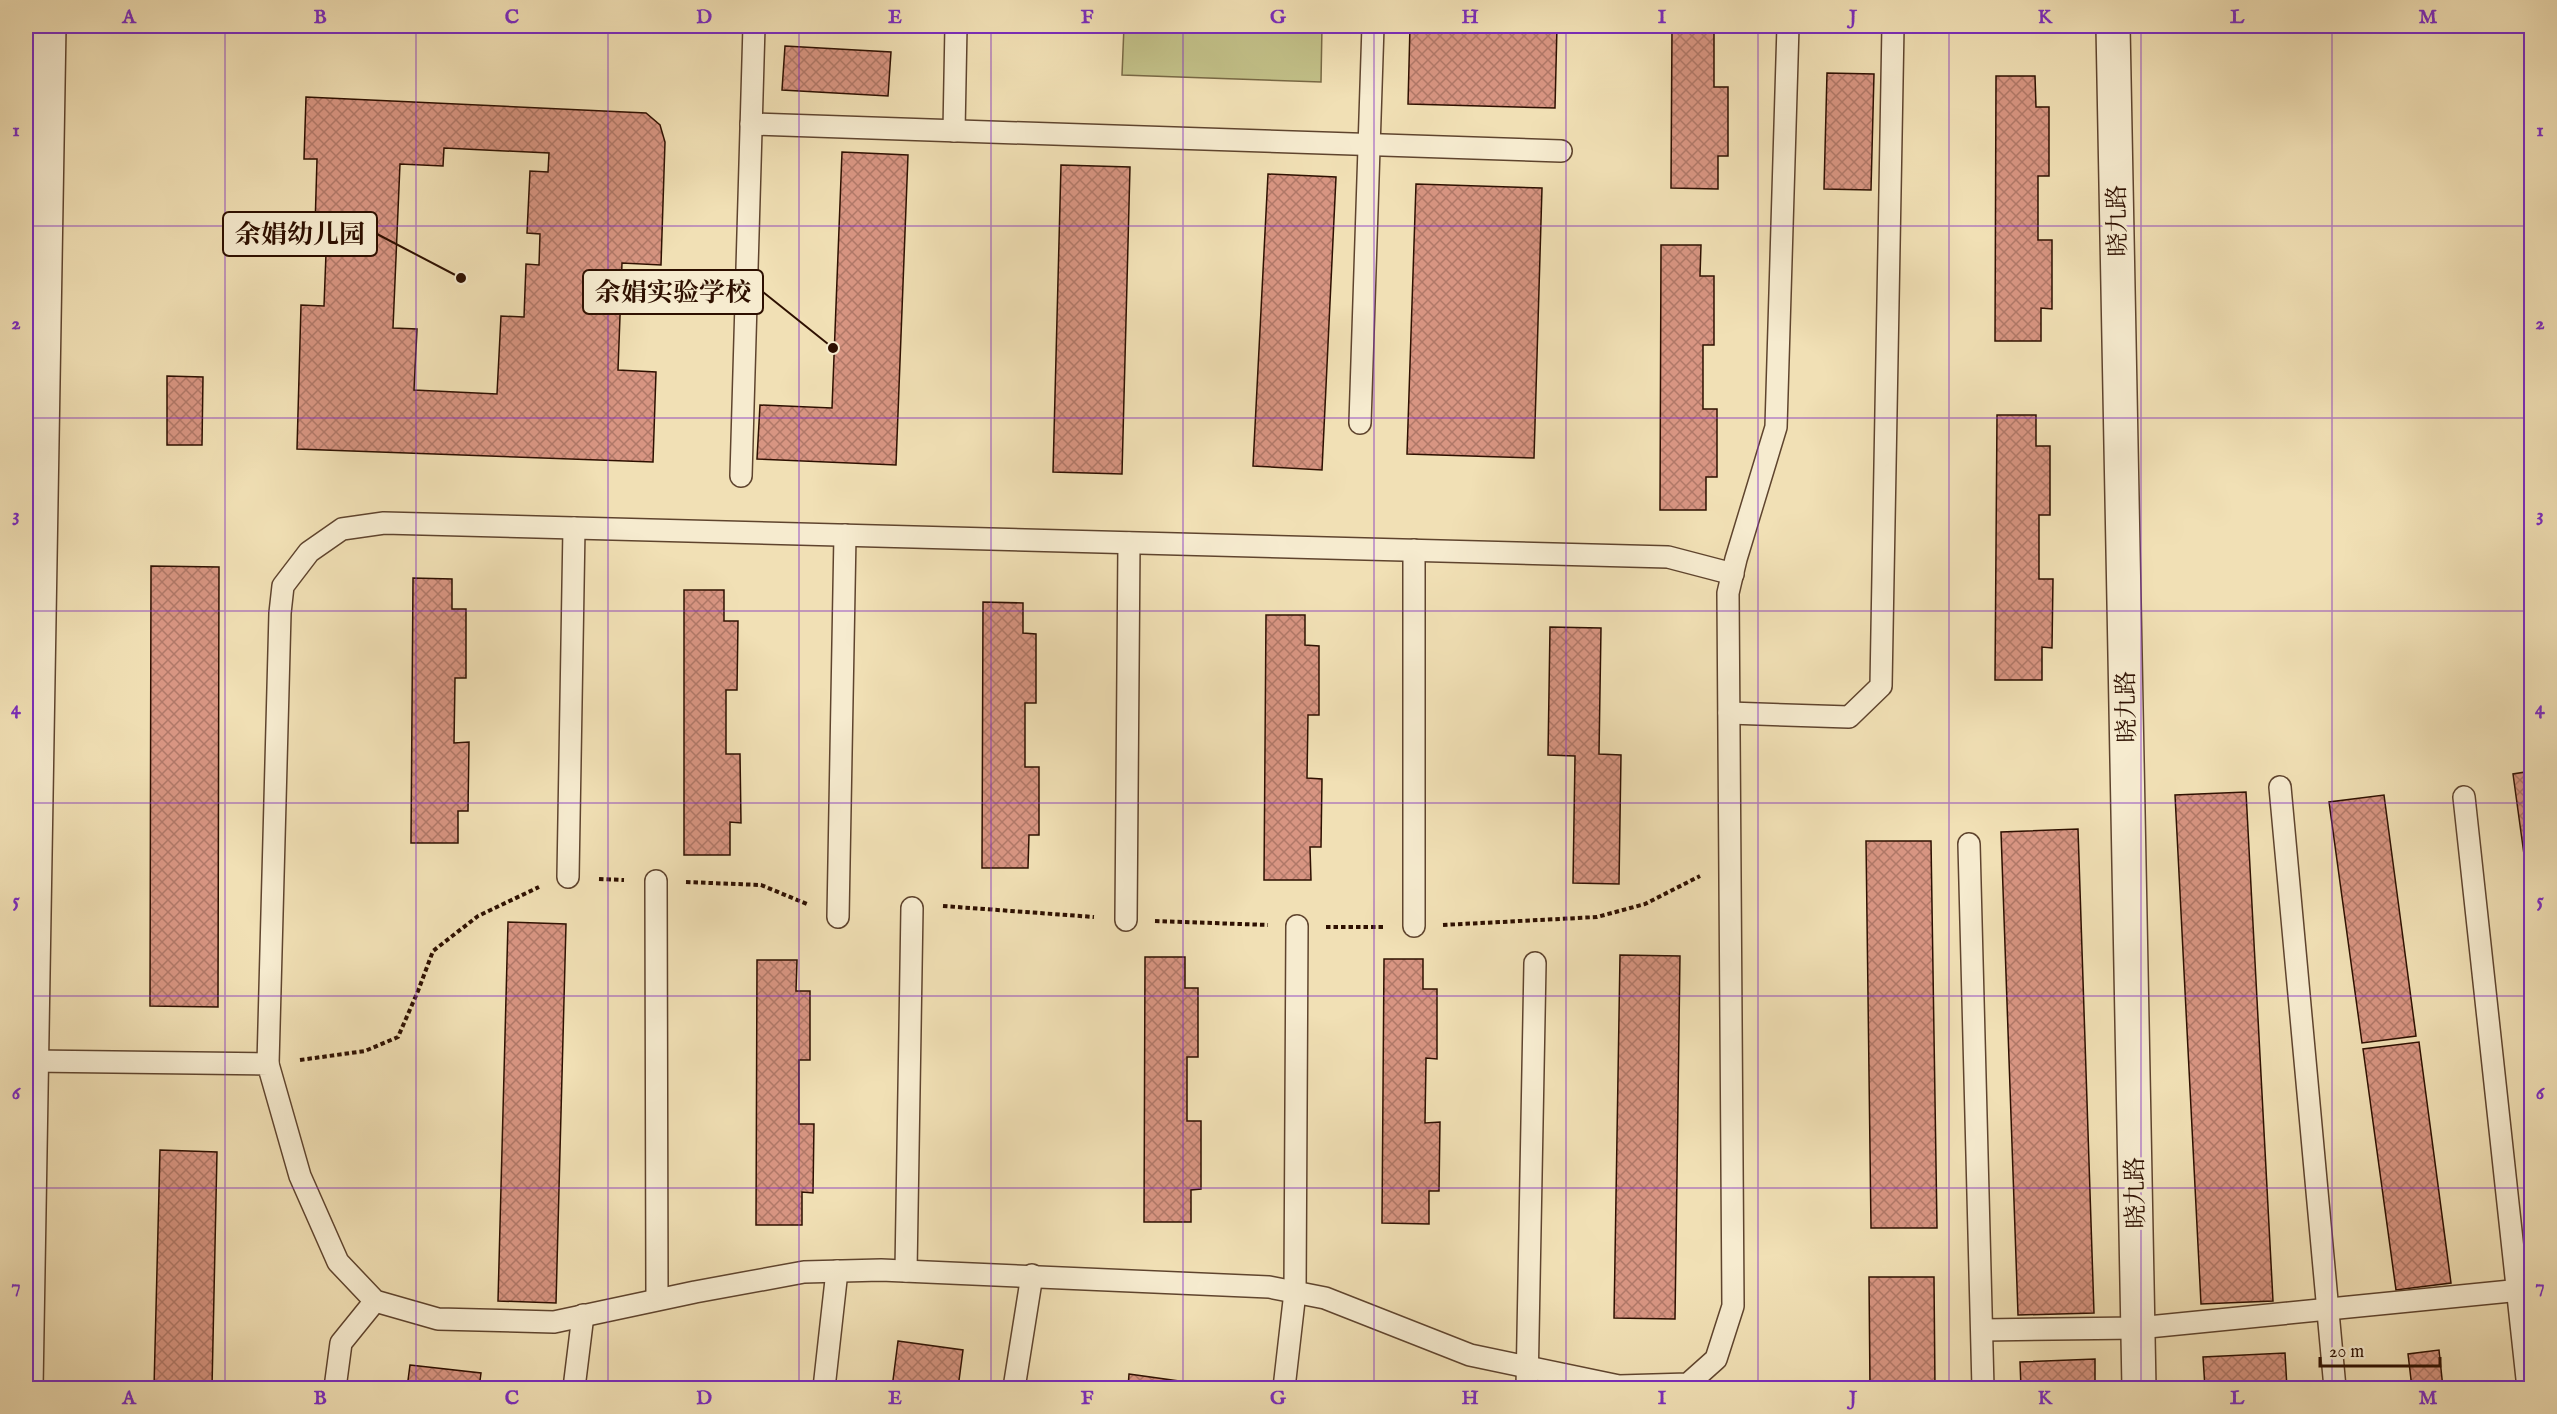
<svg xmlns="http://www.w3.org/2000/svg" width="2557" height="1414" viewBox="0 0 2557 1414" font-family="'IM FELL English','Noto Serif SC',serif">
	<style>
		.pitch { fill: #c2c088; stroke: #786844; stroke-width: 1.5 }
		.building { fill: url(#building-cross-hatch); stroke: #2e1001; stroke-width: 1.5; fill-rule: evenodd }
		.lines { fill: none; stroke-linecap: round; stroke-linejoin: round }
		.service-casing { stroke: #5f442e; stroke-width: 24 }
		.minor-casing { stroke: #5f442e; stroke-width: 36 }
		.tertiary-casing { stroke: #5f442e; stroke-width: 36 }
		.path { stroke: #2e1001; stroke-width: 4; stroke-dasharray: 4.5 3; stroke-linecap: butt }
		.service { stroke: #f6ebcf; stroke-width: 21 }
		.minor { stroke: #f6ebcf; stroke-width: 33 }
		.tertiary { stroke: #f6ebcf; stroke-width: 33 }
		.grid { fill: none; stroke: #7b2cbf; stroke-width: 1.5; stroke-opacity: 0.55 }
		.labels { text-anchor: middle; stroke-width: 6; stroke-linejoin: round; paint-order: stroke }
		.street-label { font-size: 24px; fill: #2e1001; stroke: #f6ebcf }
		.leader { fill: none; stroke: #2e1001; stroke-width: 2 }
		.callout-dot { fill: #2e1001; stroke: #f6ebcf; stroke-width: 2 }
		.callout { fill: #f6ebcf; stroke: #2e1001; stroke-width: 2 }
		.callout-label { font-size: 26px; text-anchor: middle; font-weight: bold; fill: #2e1001 }
		.neatline { fill: none; stroke: #7b2cbf; stroke-width: 2 }
		.grid-label { font-size: 20px; text-anchor: middle; font-weight: bold; fill: #7b2cbf }
	</style>
	<defs>
		<pattern id="building-cross-hatch" width="8" height="8" patternUnits="userSpaceOnUse" patternTransform="scale(1.5)"><rect width="8" height="8" fill="#d89582"/><path d="M0 0l8 8M0 8l8-8" fill="none" stroke="#b07868"/></pattern>
	</defs>
	<rect width="100%" height="100%" fill="#f1e0b5"/>
	<filter id="stains"><feTurbulence type="fractalNoise" baseFrequency=".00333" numOctaves="4"/><feColorMatrix values="0 0 0 0 .2 0 0 0 0 .09 0 0 0 0 .02 0 0 0 .5 -.17"/></filter>
	<radialGradient id="worn" r=".72"><stop offset=".6" stop-color="#630" stop-opacity="0"/><stop offset="1" stop-color="#630" stop-opacity=".3"/></radialGradient>
	<!-- pitch -->
	<polygon class="pitch" points="1124,26 1322,26 1321,82 1122,75"/>
	<!-- building -->
	<g class="building">
		<polygon points="1410,26 1557,26 1555,108 1408,104"/>
		<polygon points="1672,26 1714,26 1714,87 1728,87 1728,156 1718,156 1718,189 1671,188"/>
		<polygon points="785,46 891,52 888,96 782,90"/>
		<polygon points="1827,73 1874,74 1871,190 1824,189"/>
		<polygon points="1996,76 2035,76 2036,107 2049,107 2049,176 2038,176 2038,240 2052,240 2052,309 2041,308 2041,341 1995,341"/>
		<path d="M 306,97 L 646,113 L 660,125 L 665,142 L 661,265 L 622,263 L 618,370 L 656,372 L 653,462 L 297,449 L 301,305 L 324,306 L 327,227 L 315,227 L 317,159 L 304,159 ZM 444,148 L 549,153 L 548,172 L 530,171 L 527,233 L 540,234 L 539,265 L 526,264 L 524,317 L 501,316 L 497,394 L 414,390 L 417,329 L 393,328 L 400,164 L 443,166 Z"/>
		<polygon points="842,152 908,155 896,465 757,459 760,405 832,408"/>
		<polygon points="1061,165 1130,167 1122,474 1053,472"/>
		<polygon points="1268,174 1336,177 1322,470 1253,466"/>
		<polygon points="1416,184 1542,188 1534,458 1407,454"/>
		<polygon points="1661,245 1701,245 1700,276 1714,276 1714,345 1703,345 1703,409 1717,409 1717,477 1706,477 1706,510 1660,510"/>
		<polygon points="167,376 203,377 202,445 167,445"/>
		<polygon points="1997,415 2036,415 2036,446 2050,446 2050,515 2039,515 2039,579 2053,579 2052,648 2042,647 2042,680 1995,680"/>
		<polygon points="151,566 219,567 218,1007 150,1006"/>
		<polygon points="413,578 452,579 452,609 466,609 466,678 455,678 454,743 469,742 468,811 458,811 458,843 411,843"/>
		<polygon points="684,590 724,590 724,621 738,621 737,690 726,690 726,754 740,754 741,823 730,822 730,855 684,855"/>
		<polygon points="983,602 1023,603 1023,633 1036,634 1036,703 1025,703 1025,767 1039,767 1039,835 1029,835 1028,868 982,868"/>
		<polygon points="1266,615 1305,615 1305,645 1319,646 1319,715 1308,715 1307,778 1322,779 1321,847 1310,847 1311,880 1264,880"/>
		<polygon points="1550,627 1601,628 1599,754 1621,755 1619,884 1573,883 1575,756 1548,755"/>
		<polygon points="2532,771 2532,913 2513,774"/>
		<polygon points="2246,792 2273,1301 2201,1304 2175,795"/>
		<polygon points="2384,795 2416,1036 2362,1043 2329,802"/>
		<polygon points="2078,829 2094,1313 2018,1315 2001,832"/>
		<polygon points="1866,841 1931,841 1937,1228 1871,1228"/>
		<polygon points="508,922 566,924 556,1303 498,1301"/>
		<polygon points="1620,955 1680,956 1675,1319 1614,1318"/>
		<polygon points="1145,957 1185,957 1185,988 1198,988 1198,1057 1187,1057 1187,1121 1201,1121 1201,1189 1191,1190 1191,1222 1144,1222"/>
		<polygon points="1384,959 1423,959 1423,989 1437,989 1437,1059 1426,1058 1425,1123 1440,1122 1439,1191 1429,1191 1429,1224 1382,1223"/>
		<polygon points="757,960 797,960 796,991 810,991 810,1060 799,1060 799,1124 814,1124 813,1193 802,1192 802,1225 756,1225"/>
		<polygon points="2419,1042 2451,1283 2396,1290 2363,1049"/>
		<polygon points="160,1150 217,1152 212,1388 154,1388"/>
		<polygon points="1869,1277 1934,1277 1935,1388 1870,1388"/>
		<polygon points="898,1341 963,1350 958,1388 892,1388"/>
		<polygon points="2439,1350 2443,1388 2412,1388 2408,1354"/>
		<polygon points="2285,1353 2287,1388 2205,1388 2203,1357"/>
		<polygon points="2095,1359 2095,1388 2021,1388 2020,1362"/>
		<polygon points="410,1365 481,1373 479,1388 407,1388"/>
		<polygon points="1129,1374 1193,1383 1192,1388 1128,1388"/>
	</g>
	<g class="lines">
		<defs>
			<g id="service">
				<polyline points="751,124 1561,151"/>
				<polyline points="954,131 956,26"/>
				<polyline points="1360,423 1373,26"/>
				<polyline points="741,476 754,26"/>
				<polyline points="1414,550 1414,926"/>
				<polyline points="1729,713 1849,717 1881,686 1893,26"/>
				<polyline points="2280,787 2335,1388"/>
				<polyline points="2464,797 2528,1388"/>
				<polyline points="1969,844 1983,1388"/>
				<polyline points="568,877 574,528"/>
				<polyline points="656,881 657,1299"/>
				<polyline points="838,917 845,535"/>
				<polyline points="1126,920 1129,543"/>
				<polyline points="32,1061 268,1064 300,1176 338,1262 375,1301 438,1319 554,1322 695,1292 804,1272 881,1270 1269,1287 1325,1298 1470,1355 1619,1386 1688,1384 1716,1359 1733,1306 1728,593 1736,559 1776,427 1788,26"/>
				<polyline points="268,1064 280,613 283,586 309,552 342,529 384,523 1668,557 1733,574"/>
				<polyline points="906,1271 912,908"/>
				<polyline points="1983,1330 2138,1328 2531,1289"/>
				<polyline points="335,1388 341,1343 375,1301"/>
				<polyline points="574,1388 583,1315"/>
				<polyline points="824,1388 837,1271"/>
				<polyline points="1014,1388 1032,1275"/>
				<polyline points="1284,1388 1295,1292 1297,926"/>
				<polyline points="1527,1388 1535,963"/>
			</g>
			<polyline id="minor" points="26,1388 49,26"/>
			<polyline id="tertiary" points="2113,26 2139,1388"/>
		</defs>
		<!-- service casing -->
		<use href="#service" class="service-casing"/>
		<!-- minor casing -->
		<use href="#minor" class="minor-casing"/>
		<!-- tertiary casing -->
		<use href="#tertiary" class="tertiary-casing"/>
		<!-- path -->
		<g class="path">
			<polyline points="599,879 624,880"/>
			<polyline points="686,882 761,885 807,904"/>
			<polyline points="943,906 1094,917"/>
			<polyline points="1155,921 1268,925"/>
			<polyline points="1443,925 1597,917 1645,904 1700,876"/>
			<polyline points="1326,927 1385,927"/>
			<polyline points="300,1060 365,1051 398,1037 418,991 433,951 478,916 539,887"/>
		</g>
		<!-- service -->
		<use href="#service" class="service"/>
		<!-- minor -->
		<use href="#minor" class="minor"/>
		<!-- tertiary -->
		<use href="#tertiary" class="tertiary"/>
	</g>
	<!-- grid -->
	<path class="grid" d="M 225,26 L 225,1388M 416,26 L 416,1388M 608,26 L 608,1388M 799,26 L 799,1388M 991,26 L 991,1388M 1183,26 L 1183,1388M 1374,26 L 1374,1388M 1566,26 L 1566,1388M 1758,26 L 1758,1388M 1949,26 L 1949,1388M 2141,26 L 2141,1388M 2332,26 L 2332,1388M 26,226 L 2532,226M 26,418 L 2532,418M 26,611 L 2532,611M 26,803 L 2532,803M 26,996 L 2532,996M 26,1188 L 2532,1188"/>
	<g class="labels">
		<!-- street labels -->
		<g class="street-label">
			<text transform="translate(2117 221) rotate(-91)" y="8">晓九路</text>
			<text transform="translate(2126 707) rotate(-91)" y="8">晓九路</text>
			<text transform="translate(2135 1193) rotate(-91)" y="8">晓九路</text>
		</g>
	</g>
	<!-- callouts -->
	<path class="leader" d="M461 278L377 234M833 348L763 292"/>
	<g class="callout-dot">
		<circle cx="461" cy="278" r="6"/>
		<circle cx="833" cy="348" r="6"/>
	</g>
	<g class="callout">
		<rect x="223" y="212" width="154" height="44" rx="6"/>
		<rect x="583" y="270" width="180" height="44" rx="6"/>
	</g>
	<g class="callout-label">
		<text x="300" y="243">余娟幼儿园</text>
		<text x="673" y="301">余娟实验学校</text>
	</g>
	<!-- margin -->
	<rect width="2557" height="1414" fill="none" stroke="#f1e0b5" stroke-width="66"/>
	<!-- scale -->
	<path d="M2320 1357v9h120v-9" fill="none" stroke="#2e1001" stroke-width="3"/>
	<text x="2329" y="1357" font-size="18" fill="#2e1001" stroke="#f6ebcf" stroke-width="4.5" paint-order="stroke">20 m</text>
	<rect x="33" y="33" width="2491" height="1348" class="neatline"/>
	<g class="grid-label">
		<text x="129" y="23">A</text>
		<text x="320" y="23">B</text>
		<text x="512" y="23">C</text>
		<text x="704" y="23">D</text>
		<text x="895" y="23">E</text>
		<text x="1087" y="23">F</text>
		<text x="1278" y="23">G</text>
		<text x="1470" y="23">H</text>
		<text x="1662" y="23">I</text>
		<text x="1853" y="23">J</text>
		<text x="2045" y="23">K</text>
		<text x="2237" y="23">L</text>
		<text x="2428" y="23">M</text>
		<text x="16" y="136">1</text>
		<text x="2540" y="136">1</text>
		<text x="16" y="329">2</text>
		<text x="2540" y="329">2</text>
		<text x="16" y="521">3</text>
		<text x="2540" y="521">3</text>
		<text x="16" y="714">4</text>
		<text x="2540" y="714">4</text>
		<text x="16" y="906">5</text>
		<text x="2540" y="906">5</text>
		<text x="16" y="1099">6</text>
		<text x="2540" y="1099">6</text>
		<text x="16" y="1292">7</text>
		<text x="2540" y="1292">7</text>
		<text x="129" y="1404">A</text>
		<text x="320" y="1404">B</text>
		<text x="512" y="1404">C</text>
		<text x="704" y="1404">D</text>
		<text x="895" y="1404">E</text>
		<text x="1087" y="1404">F</text>
		<text x="1278" y="1404">G</text>
		<text x="1470" y="1404">H</text>
		<text x="1662" y="1404">I</text>
		<text x="1853" y="1404">J</text>
		<text x="2045" y="1404">K</text>
		<text x="2237" y="1404">L</text>
		<text x="2428" y="1404">M</text>
	</g>
	<rect width="100%" height="100%" filter="url(#stains)"/>
	<rect width="100%" height="100%" fill="url(#worn)"/>
</svg>
